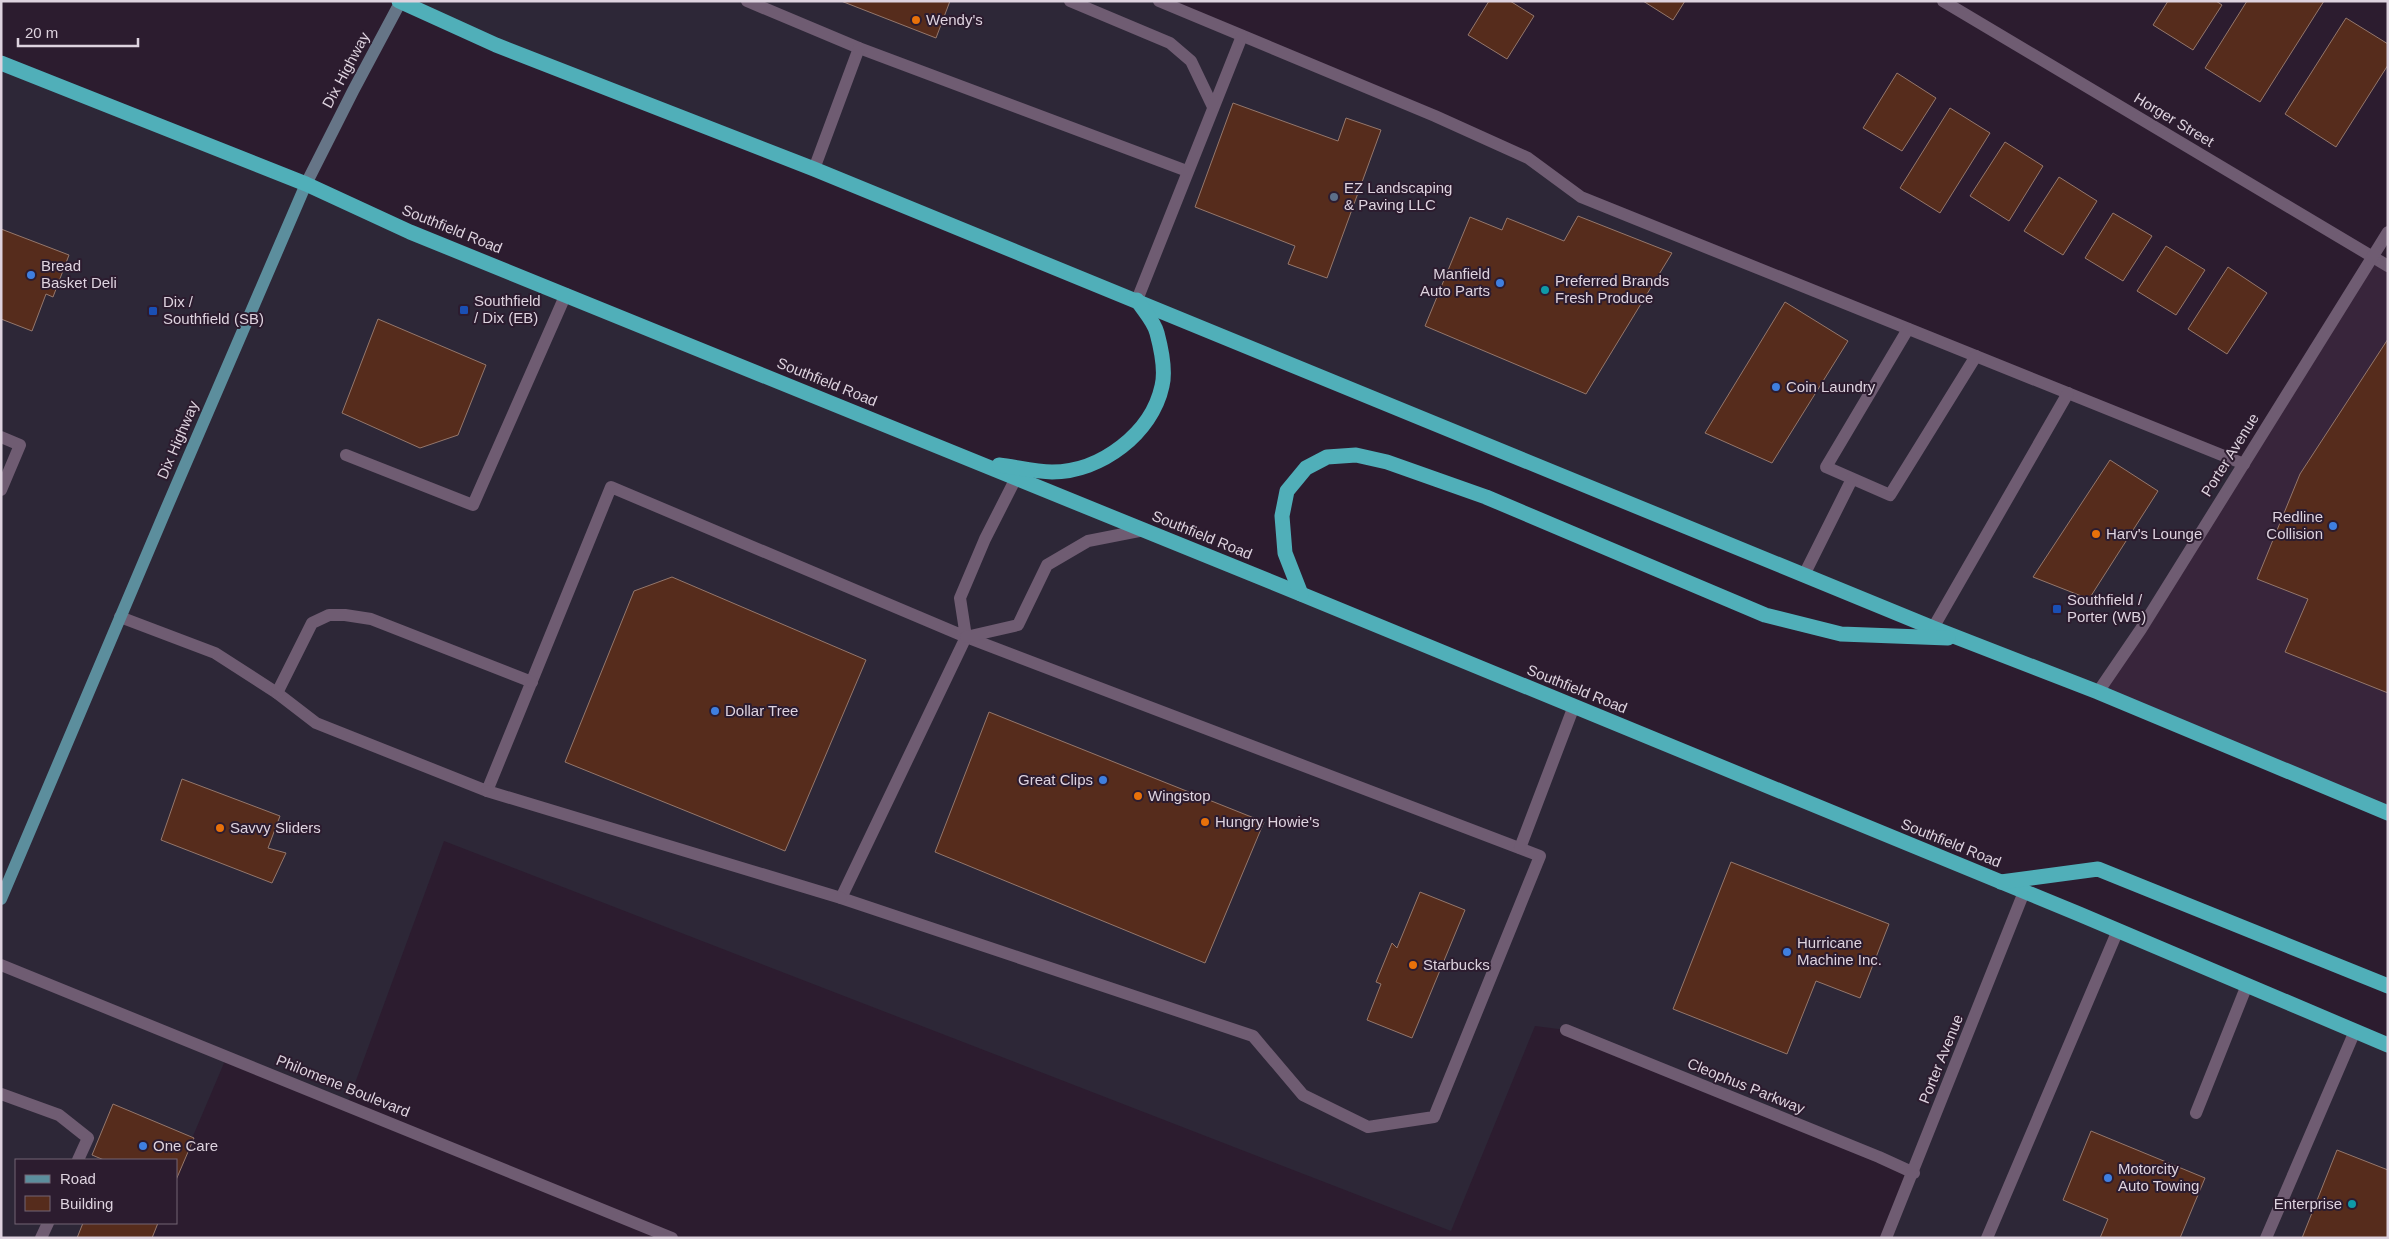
<svg xmlns="http://www.w3.org/2000/svg" width="2389" height="1239" viewBox="0 0 2389 1239" font-family="Arial,sans-serif">
	<style>
		.commercial { fill: #2d2737 }
		.built { fill: #38253b }
		.building { fill: #562c1c; stroke: #94776c }
		.lines { fill: none; stroke-linecap: round; stroke-linejoin: round }
		.lane { stroke: #6f5c72; stroke-width: 12 }
		.street { stroke: #6f5c72; stroke-width: 12 }
		.secondary { stroke: #667587; stroke-width: 12 }
		.primary { stroke: #5c8e9d; stroke-width: 12 }
		.highway { stroke: #50afb9; stroke-width: 15 }
		.food-dot { fill: #e8710a; stroke: #2c1c2f; stroke-width: 2 }
		.service-dot { fill: #5c6f8a; stroke: #2c1c2f; stroke-width: 2 }
		.shop-dot { fill: #3f7fe0; stroke: #2c1c2f; stroke-width: 2 }
		.culture-dot { fill: #0f9aa8; stroke: #2c1c2f; stroke-width: 2 }
		.transit-dot { fill: #1a4fb4; stroke: #2c1c2f; stroke-width: 2 }
		.labels { text-anchor: middle; stroke-width: 4; stroke-linejoin: round; paint-order: stroke }
		.poi-label { font-size: 15px; fill: #ded3df; stroke: #2c1c2f; text-anchor: start }
		.street-label { font-size: 15px; fill: #ded3df; stroke: #2c1c2f }
	</style>
	<rect width="100%" height="100%" fill="#2c1c2f"/>
	<!-- commercial -->
	<g class="commercial">
		<polygon points="401,1 1159,1 1528,158 1581,197 2244,464 2098,692"/>
		<polygon points="1,63 2388,1045 2388,1238 1886,1238 1913,1173 1566,1030 1535,1026 1451,1231 444,841 347,1105 227,1056 176,1176 176,1160 16,1160 16,1223 156,1223 150,1238 1,1238"/>
	</g>
	<!-- built -->
	<polygon class="built" points="2372,257 2388,267 2388,814 2098,692"/>
	<!-- building -->
	<g class="building">
		<polygon points="841,1 950,1 936,38"/>
		<polygon points="1489,1 1510,1 1534,16 1507,59 1468,35"/>
		<polygon points="1643,1 1685,1 1673,20"/>
		<polygon points="2168,1 2216,1 2222,5 2193,50 2153,25"/>
		<polygon points="2247,1 2324,1 2260,102 2205,68"/>
		<polygon points="2346,18 2388,44 2388,65 2336,147 2285,114"/>
		<polygon points="1897,73 1936,98 1902,151 1863,128"/>
		<polygon points="1233,103 1338,141 1346,118 1381,130 1327,278 1288,264 1295,246 1195,207"/>
		<polygon points="1950,108 1990,133 1940,213 1900,188"/>
		<polygon points="2005,142 2043,166 2009,221 1970,196"/>
		<polygon points="2059,177 2097,201 2063,255 2024,231"/>
		<polygon points="2113,213 2152,236 2123,281 2085,258"/>
		<polygon points="1578,216 1672,253 1586,394 1425,326 1470,217 1502,230 1507,218 1564,241"/>
		<polygon points="1,229 69,255 53,297 46,294 32,331 1,319"/>
		<polygon points="2166,246 2205,270 2176,315 2137,291"/>
		<polygon points="2228,267 2267,293 2227,354 2188,329"/>
		<polygon points="1785,302 1848,341 1772,463 1705,433"/>
		<polygon points="378,319 486,365 458,435 420,448 342,413"/>
		<polygon points="2388,339 2388,693 2285,652 2308,599 2257,579 2300,474"/>
		<polygon points="2110,460 2158,491 2089,599 2033,577"/>
		<polygon points="672,577 866,660 785,851 565,762 634,591"/>
		<polygon points="989,712 1264,822 1205,963 935,852"/>
		<polygon points="182,779 280,816 268,848 286,853 272,883 161,840"/>
		<polygon points="1731,862 1889,924 1860,998 1816,981 1787,1054 1673,1009"/>
		<polygon points="1420,892 1465,910 1412,1038 1367,1020 1381,984 1376,982 1392,943 1397,948"/>
		<polygon points="113,1104 194,1138 176,1180 176,1160 104,1160 92,1155"/>
		<polygon points="2091,1131 2205,1178 2180,1238 2100,1238 2108,1219 2063,1200"/>
		<polygon points="2337,1150 2388,1170 2388,1238 2302,1238"/>
		<polygon points="83,1223 158,1223 152,1238 77,1238"/>
	</g>
	<g class="lines">
		<!-- lane -->
		<g class="lane">
			<polyline points="747,1 859,48 1187,171"/>
			<polyline points="1070,1 1170,43 1191,61 1213,107"/>
			<polyline points="1159,1 1435,116 1528,158 1581,197 2244,464"/>
			<polyline points="814,169 859,48"/>
			<polyline points="1137,300 1242,36"/>
			<polyline points="1908,329 1826,467 1890,495 1976,356"/>
			<polyline points="1,437 20,445 1,490"/>
			<polyline points="346,455 473,505 566,294"/>
			<polyline points="1804,575 1852,479"/>
			<polyline points="120,617 215,653 277,693 316,723 487,791 611,487 966,637 1540,856 1434,1117 1368,1127 1303,1095 1253,1036 841,898 966,637 960,598 985,539 1016,478"/>
			<polyline points="1933,628 2068,393"/>
			<polyline points="966,637 1018,625 1047,565 1088,541 1144,530"/>
			<polyline points="277,693 312,623 329,615 345,615 371,619 532,682"/>
			<polyline points="487,791 841,898"/>
			<polyline points="1520,848 1574,706"/>
			<polyline points="1566,1030 1879,1157 1914,1173"/>
			<polyline points="1,1094 59,1115 88,1138 78,1160"/>
			<polyline points="2196,1113 2247,985"/>
			<polyline points="41,1238 48,1223"/>
			<polyline points="1987,1238 2118,930"/>
			<polyline points="2266,1238 2355,1031"/>
		</g>
		<!-- street -->
		<g class="street">
			<polyline points="1943,1 2388,266"/>
			<polyline points="2098,692 2141,629 2388,232"/>
			<polyline points="1,965 672,1238"/>
			<polyline points="1886,1238 2024,892"/>
		</g>
		<!-- secondary -->
		<polyline class="secondary" points="306,184 353,91 401,1"/>
		<!-- primary -->
		<polyline class="primary" points="1,899 167,507 306,184"/>
		<!-- highway -->
		<g class="highway">
			<polyline points="399,1 496,45 814,169 1933,628 2098,692 2388,813"/>
			<polyline points="1,63 306,184 410,232 1301,594 2079,914 2388,1045"/>
			<path d="M 999,465 C 1016,467 1035,472 1052,472 C 1101,472 1152,433 1162,386 C 1166,370 1161,348 1157,333 C 1154,321 1143,310 1137,300"/>
			<polyline points="1301,594 1285,553 1282,516 1287,491 1306,468 1327,457 1356,455 1387,462 1486,497 1765,615 1841,634 1948,638"/>
			<polyline points="2001,882 2098,869 2388,986"/>
		</g>
	</g>
	<!-- markers -->
	<g class="food-dot">
		<circle cx="916" cy="20" r="5"/>
		<circle cx="2096" cy="534" r="5"/>
		<circle cx="1138" cy="796" r="5"/>
		<circle cx="1205" cy="822" r="5"/>
		<circle cx="220" cy="828" r="5"/>
		<circle cx="1413" cy="965" r="5"/>
	</g>
	<circle class="service-dot" cx="1334" cy="197" r="5"/>
	<g class="shop-dot">
		<circle cx="31" cy="275" r="5"/>
		<circle cx="1500" cy="283" r="5"/>
		<circle cx="1776" cy="387" r="5"/>
		<circle cx="2333" cy="526" r="5"/>
		<circle cx="715" cy="711" r="5"/>
		<circle cx="1103" cy="780" r="5"/>
		<circle cx="1787" cy="952" r="5"/>
		<circle cx="143" cy="1146" r="5"/>
		<circle cx="2108" cy="1178" r="5"/>
	</g>
	<g class="culture-dot">
		<circle cx="1545" cy="290" r="5"/>
		<circle cx="2352" cy="1204" r="5"/>
	</g>
	<g class="transit-dot">
		<rect x="459" y="305" width="10" height="10" rx="2.5"/>
		<rect x="148" y="306" width="10" height="10" rx="2.5"/>
		<rect x="2052" y="604" width="10" height="10" rx="2.5"/>
	</g>
	<g class="labels">
		<!-- poi labels -->
		<g class="poi-label">
			<text x="926" y="25">Wendy's</text>
			<text x="1344" y="193">EZ Landscaping<tspan x="1344" dy="17">&amp; Paving LLC</tspan></text>
			<text x="41" y="271">Bread<tspan x="41" dy="17">Basket Deli</tspan></text>
			<text x="1490" y="279" text-anchor="end">Manfield<tspan x="1490" dy="17">Auto Parts</tspan></text>
			<text x="1555" y="286">Preferred Brands<tspan x="1555" dy="17">Fresh Produce</tspan></text>
			<text x="474" y="306">Southfield<tspan x="474" dy="17">/ Dix (EB)</tspan></text>
			<text x="163" y="307">Dix /<tspan x="163" dy="17">Southfield (SB)</tspan></text>
			<text x="1786" y="392">Coin Laundry</text>
			<text x="2323" y="522" text-anchor="end">Redline<tspan x="2323" dy="17">Collision</tspan></text>
			<text x="2106" y="539">Harv's Lounge</text>
			<text x="2067" y="605">Southfield /<tspan x="2067" dy="17">Porter (WB)</tspan></text>
			<text x="725" y="716">Dollar Tree</text>
			<text x="1093" y="785" text-anchor="end">Great Clips</text>
			<text x="1148" y="801">Wingstop</text>
			<text x="1215" y="827">Hungry Howie's</text>
			<text x="230" y="833">Savvy Sliders</text>
			<text x="1797" y="948">Hurricane<tspan x="1797" dy="17">Machine Inc.</tspan></text>
			<text x="1423" y="970">Starbucks</text>
			<text x="153" y="1151">One Care</text>
			<text x="2118" y="1174">Motorcity<tspan x="2118" dy="17">Auto Towing</tspan></text>
			<text x="2342" y="1209" text-anchor="end">Enterprise</text>
		</g>
		<!-- street labels -->
		<g class="street-label">
			<text transform="translate(346 70) rotate(-62)" y="5">Dix Highway</text>
			<text transform="translate(2174 120) rotate(31)" y="5">Horger Street</text>
			<text transform="translate(452 229) rotate(22)" y="5">Southfield Road</text>
			<text transform="translate(827 382) rotate(22)" y="5">Southfield Road</text>
			<text transform="translate(178 440) rotate(-67)" y="5">Dix Highway</text>
			<text transform="translate(2230 455) rotate(-58)" y="5">Porter Avenue</text>
			<text transform="translate(1202 535) rotate(22)" y="5">Southfield Road</text>
			<text transform="translate(1577 689) rotate(22)" y="5">Southfield Road</text>
			<text transform="translate(1951 843) rotate(22)" y="5">Southfield Road</text>
			<text transform="translate(1941 1059) rotate(-68)" y="5">Porter Avenue</text>
			<text transform="translate(343 1086) rotate(22)" y="5">Philomene Boulevard</text>
			<text transform="translate(1746 1086) rotate(22)" y="5">Cleophus Parkway</text>
		</g>
	</g>
	<!-- border -->
	<rect width="2389" height="1239" fill="none" stroke="#ded3df" stroke-width="5"/>
	<!-- legend -->
	<rect x="15" y="1159" width="162" height="65" fill="#2c1c2f" stroke="#736575"/>
	<rect x="25" y="1175" width="25" height="8" fill="#5c8e9d" stroke="#736575"/>
	<text x="60" y="1184" font-size="15" fill="#ded3df">Road</text>
	<rect x="25" y="1196" width="25" height="15" fill="#562c1c" stroke="#736575"/>
	<text x="60" y="1209" font-size="15" fill="#ded3df">Building</text>
	<!-- scale -->
	<path d="M18 38v8h120v-8" fill="none" stroke="#ded3df" stroke-width="2.5"/>
	<text x="25" y="38" font-size="15" fill="#ded3df" stroke="#2c1c2f" stroke-width="4" paint-order="stroke">20 m</text>
</svg>
